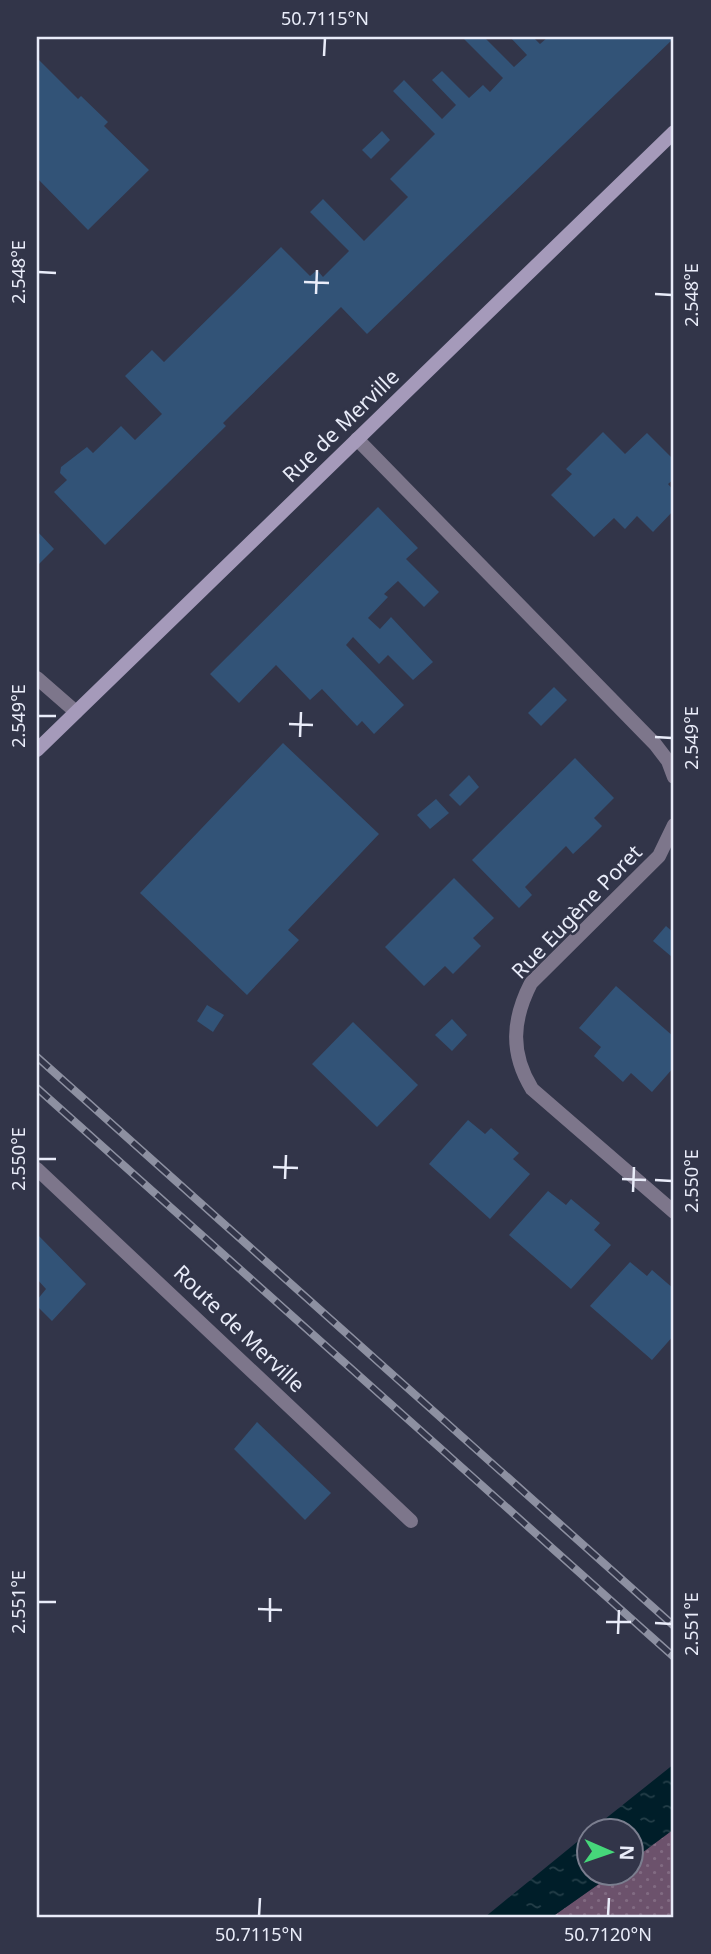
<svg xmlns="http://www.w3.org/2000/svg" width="711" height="1954" viewBox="0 0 711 1954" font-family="'Noto Sans',sans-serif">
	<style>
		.grass { fill: url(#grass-dots) }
		.water { fill: url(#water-ripples) }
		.building { fill: #325377 }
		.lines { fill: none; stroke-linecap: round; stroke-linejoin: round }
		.lane { stroke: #7d768b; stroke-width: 14 }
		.street { stroke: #7d768b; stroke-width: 14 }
		.secondary { stroke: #a59aba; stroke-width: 14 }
		.rail-casing { stroke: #8d90a1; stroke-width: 8 }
		.rail { stroke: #323549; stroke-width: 5; stroke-dasharray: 16; stroke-linecap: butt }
		.ticks { fill: none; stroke: #e9ecf9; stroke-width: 2.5 }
		.labels { text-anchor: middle; stroke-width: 5; stroke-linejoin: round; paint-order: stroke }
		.street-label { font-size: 21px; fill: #e9ecf9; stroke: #323549 }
		.neatline { fill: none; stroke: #e9ecf9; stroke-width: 2.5 }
		.ticks-label { font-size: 18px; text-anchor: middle; fill: #e9ecf9 }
	</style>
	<defs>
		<pattern id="grass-dots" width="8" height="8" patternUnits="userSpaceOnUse" patternTransform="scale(1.75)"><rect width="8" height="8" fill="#6c526c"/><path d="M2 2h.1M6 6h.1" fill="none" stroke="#816b82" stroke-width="1.8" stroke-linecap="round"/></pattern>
		<pattern id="water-ripples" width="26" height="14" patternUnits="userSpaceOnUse" patternTransform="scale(1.75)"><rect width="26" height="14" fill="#001e29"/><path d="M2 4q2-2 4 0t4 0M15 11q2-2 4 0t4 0" fill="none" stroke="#253f49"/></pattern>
	</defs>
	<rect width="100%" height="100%" fill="#323549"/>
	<!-- grass -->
	<polygon class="grass" points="674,1829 674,1917 552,1917 613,1874 630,1874 631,1861"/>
	<!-- water -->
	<g class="water">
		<polygon points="674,1764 674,1829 631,1861 630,1832 590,1831"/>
		<polygon points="588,1833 588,1874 613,1874 552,1917 485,1917"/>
	</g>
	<!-- building -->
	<g class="building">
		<polygon points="462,37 484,37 514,67 527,55 510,37 533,37 540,44 548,37 674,38 367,334 341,307 234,412 223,423 226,426 105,545 54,492 67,480 60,473 61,467 87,447 93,453 121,426 135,440 162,414 125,376 152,350 164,362 281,247 310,276 317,270 323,277 349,251 310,212 323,199 364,241 408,197 390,179 435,134 393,91 404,80 442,119 456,105 432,80 442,71 469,98 483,85 490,92 503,78"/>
		<polygon points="37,58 78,99 81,96 108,122 104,126 149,170 88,230 37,178"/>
		<polygon points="382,131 390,140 371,159 362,150"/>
		<polygon points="603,432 625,454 647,433 674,460 674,479 668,484 674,491 674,510 653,532 637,516 625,529 614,518 594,537 551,495 572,474 566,469"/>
		<polygon points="378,507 418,548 406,559 439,592 424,607 398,581 384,594 388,597 368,618 380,629 391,617 433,662 413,680 388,655 379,664 353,637 346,645 404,705 374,734 362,721 357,726 322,689 310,700 276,665 239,703 210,674"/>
		<polygon points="37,531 54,549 37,566"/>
		<polygon points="554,687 567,700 541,726 528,713"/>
		<polygon points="283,743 379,834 288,930 299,940 247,995 140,893"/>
		<polygon points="575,758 614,798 594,818 602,826 588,840 573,854 566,846 525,887 532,895 519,908 472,860"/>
		<polygon points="469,775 479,787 460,806 449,795"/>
		<polygon points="436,799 449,813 430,829 417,815"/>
		<polygon points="454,878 494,918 473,938 481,946 453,974 445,966 424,986 385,947"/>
		<polygon points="666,926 674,933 672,957 653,941"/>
		<polygon points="616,986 674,1037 674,1067 652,1092 631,1073 623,1082 594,1056 601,1047 579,1028"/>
		<polygon points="207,1005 224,1015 213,1032 197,1021"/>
		<polygon points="452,1019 467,1035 452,1051 435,1035"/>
		<polygon points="353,1022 418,1085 377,1127 312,1064"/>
		<polygon points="468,1120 485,1134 491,1128 519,1153 513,1159 530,1174 490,1219 429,1164"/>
		<polygon points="548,1191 566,1205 571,1199 600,1223 594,1230 611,1245 571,1289 509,1235"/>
		<polygon points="37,1234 86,1284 52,1321 37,1306 37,1300 46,1289 37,1279"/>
		<polygon points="630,1262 647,1276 652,1270 674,1289 674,1335 652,1360 590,1306"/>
		<polygon points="257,1422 331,1493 305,1520 234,1449"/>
	</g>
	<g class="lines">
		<!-- lane -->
		<polyline class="lane" points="37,678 76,712"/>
		<!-- street -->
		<g class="street">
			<polyline points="357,439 655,744 668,761 674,777"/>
			<path d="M 674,825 L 659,856 L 531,983 C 512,1020 510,1053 532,1089 L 674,1212"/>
			<polyline points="37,1169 411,1521"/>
		</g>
		<!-- secondary -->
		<polyline class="secondary" points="37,750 674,132"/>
		<defs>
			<g id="rail">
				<polyline points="37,1057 674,1626"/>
				<polyline points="37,1088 674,1657"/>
			</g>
		</defs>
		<!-- rail casing -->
		<use href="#rail" class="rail-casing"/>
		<!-- rail -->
		<use href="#rail" class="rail"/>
	</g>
	<!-- ticks -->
	<path class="ticks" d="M 324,56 L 325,38M 38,272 L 56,273M 304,282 L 329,283M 316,294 L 317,270M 655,294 L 672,295M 38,716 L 56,716M 289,724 L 313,725M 300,737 L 301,712M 655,737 L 672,738M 38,1159 L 56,1159M 273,1167 L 298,1168M 285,1179 L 286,1155M 622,1179 L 646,1180M 655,1180 L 672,1181M 633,1192 L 634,1167M 38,1602 L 56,1602M 258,1609 L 282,1610M 270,1622 L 270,1598M 606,1622 L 631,1622M 655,1623 L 672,1624M 618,1634 L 619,1610M 259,1916 L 260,1898M 608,1916 L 609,1898"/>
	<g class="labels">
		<!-- street labels -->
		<g class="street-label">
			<text transform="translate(341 426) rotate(-44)" y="7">Rue de Merville</text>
			<text transform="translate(577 912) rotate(-46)" y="7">Rue Eugène Poret</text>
			<text transform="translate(239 1329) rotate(44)" y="7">Route de Merville</text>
		</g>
	</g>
	<!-- border -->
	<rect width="711" height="1954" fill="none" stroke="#323549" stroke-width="77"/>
	<!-- north arrow -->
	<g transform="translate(610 1852) rotate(92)"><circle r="33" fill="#323549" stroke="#7b7e8f" stroke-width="2"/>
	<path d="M0-5L12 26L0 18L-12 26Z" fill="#46d77a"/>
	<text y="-10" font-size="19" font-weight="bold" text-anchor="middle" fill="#e9ecf9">N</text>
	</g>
	<rect x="38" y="38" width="634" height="1878" class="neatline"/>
	<g class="ticks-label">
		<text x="325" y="25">50.7115°N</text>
		<text transform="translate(19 272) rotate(-90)" y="6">2.548°E</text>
		<text transform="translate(692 295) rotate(-90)" y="6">2.548°E</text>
		<text transform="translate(19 716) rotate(-90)" y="6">2.549°E</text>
		<text transform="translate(692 738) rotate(-90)" y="6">2.549°E</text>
		<text transform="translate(19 1159) rotate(-90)" y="6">2.550°E</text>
		<text transform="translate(692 1181) rotate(-90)" y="6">2.550°E</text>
		<text transform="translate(19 1602) rotate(-90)" y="6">2.551°E</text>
		<text transform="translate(692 1624) rotate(-90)" y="6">2.551°E</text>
		<text x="259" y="1941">50.7115°N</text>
		<text x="608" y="1941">50.7120°N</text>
	</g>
</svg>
